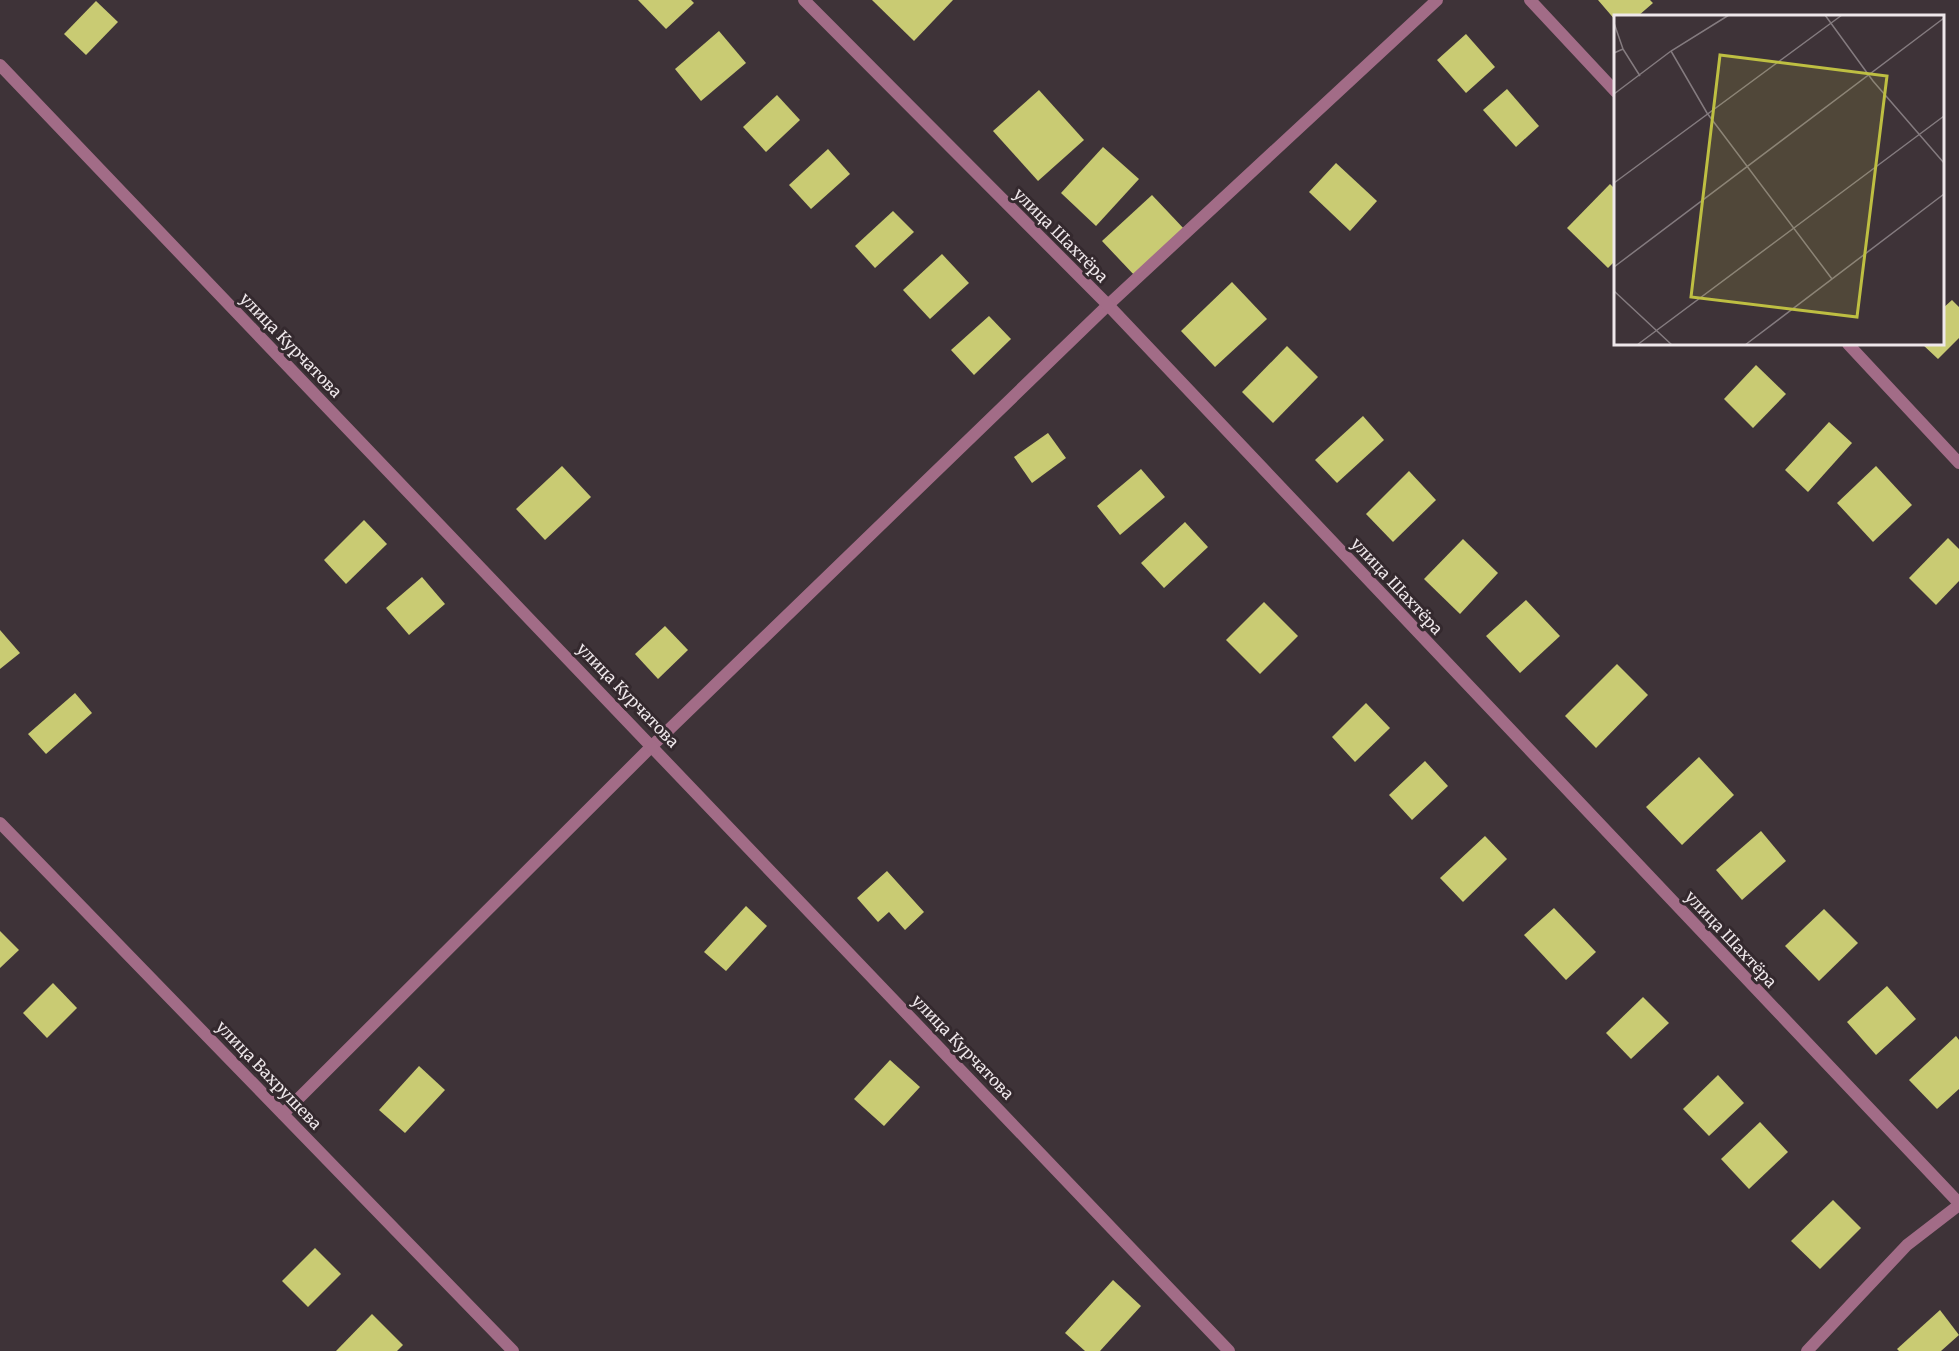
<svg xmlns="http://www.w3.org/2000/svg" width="1959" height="1351" viewBox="0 0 1959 1351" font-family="Merriweather,serif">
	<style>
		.building { fill: #c9cb73 }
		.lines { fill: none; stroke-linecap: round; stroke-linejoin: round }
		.service { stroke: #a26c87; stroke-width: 12 }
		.minor { stroke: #a26c87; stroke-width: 12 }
		.tertiary { stroke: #a26c87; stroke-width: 12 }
		.labels { text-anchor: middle; stroke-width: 6; stroke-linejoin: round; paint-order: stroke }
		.street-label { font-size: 16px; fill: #eee7ea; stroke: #34292e }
		.inset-road { fill: none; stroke: #847b7f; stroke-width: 1.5 }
		.view { fill: #bebf42; fill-opacity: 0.15; stroke: #bebf42; stroke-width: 3 }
		.inset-edge { fill: none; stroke: #eee7ea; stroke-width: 3 }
	</style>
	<rect width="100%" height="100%" fill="#3e3338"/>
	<!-- building -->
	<g class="building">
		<polygon points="638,0 691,0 694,3 666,29"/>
		<polygon points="872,0 953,0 914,41"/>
		<polygon points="1598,0 1650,0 1653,3 1638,16 1616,16 1616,21"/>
		<polygon points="96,1 118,22 86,55 64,34"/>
		<polygon points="719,31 746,63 701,101 675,69"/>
		<polygon points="1466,34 1495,67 1466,93 1437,60"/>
		<polygon points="1507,89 1539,126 1516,147 1483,110"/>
		<polygon points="1039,90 1084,140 1038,181 993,131"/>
		<polygon points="777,95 800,120 766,152 743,127"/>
		<polygon points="1103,147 1139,179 1096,226 1061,193"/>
		<polygon points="828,149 850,174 811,209 789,185"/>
		<polygon points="1336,163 1377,201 1350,231 1309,192"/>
		<polygon points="1610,184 1616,190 1616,260 1608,268 1567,228"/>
		<polygon points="1152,195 1186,231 1136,277 1102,241"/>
		<polygon points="893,211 914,232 875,268 855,246"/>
		<polygon points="942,254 969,283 930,319 903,290"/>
		<polygon points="1232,282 1267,319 1215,367 1181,331"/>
		<polygon points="1952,300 1959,307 1959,338 1938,359 1922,344 1942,344 1942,309"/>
		<polygon points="989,316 1011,339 974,375 951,350"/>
		<polygon points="1287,346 1318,377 1273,423 1242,392"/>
		<polygon points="1756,365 1786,394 1753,428 1724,399"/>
		<polygon points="1363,416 1384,440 1337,483 1315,460"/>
		<polygon points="1829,422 1852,443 1808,492 1785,470"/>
		<polygon points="1048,433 1066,458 1032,483 1014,457"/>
		<polygon points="562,466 591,497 545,540 516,509"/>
		<polygon points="1876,466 1912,505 1873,542 1837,503"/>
		<polygon points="1141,469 1165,497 1120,535 1097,506"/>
		<polygon points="1409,471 1436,500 1393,542 1366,514"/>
		<polygon points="364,520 387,544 346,584 324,560"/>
		<polygon points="1185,522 1208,547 1164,588 1141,563"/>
		<polygon points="1948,538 1959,549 1959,581 1936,605 1909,578"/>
		<polygon points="1463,539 1498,573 1460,614 1424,579"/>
		<polygon points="422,577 445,604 409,635 386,608"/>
		<polygon points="1526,600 1560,636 1520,673 1486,636"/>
		<polygon points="1264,602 1298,636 1260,674 1226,640"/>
		<polygon points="665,626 688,650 658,679 635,654"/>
		<polygon points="0,630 20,653 0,669"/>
		<polygon points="1617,664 1648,695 1596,748 1565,716"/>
		<polygon points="75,693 92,713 46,754 28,734"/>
		<polygon points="1366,703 1390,728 1355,762 1332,737"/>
		<polygon points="1699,757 1734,795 1682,845 1646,807"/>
		<polygon points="1425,761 1448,786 1412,820 1389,795"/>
		<polygon points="1761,831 1786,861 1742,900 1716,870"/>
		<polygon points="1485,836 1507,859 1463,902 1440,878"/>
		<polygon points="887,871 924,912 905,930 889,912 878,922 857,898"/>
		<polygon points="746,906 767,926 726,971 704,952"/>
		<polygon points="1554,908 1596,952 1566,980 1524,935"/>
		<polygon points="1824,909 1858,943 1819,981 1785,946"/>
		<polygon points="0,931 19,950 0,968"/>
		<polygon points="53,983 77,1008 47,1038 23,1013"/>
		<polygon points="1887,986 1916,1019 1876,1055 1847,1022"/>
		<polygon points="1643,997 1669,1023 1631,1059 1606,1033"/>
		<polygon points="1956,1036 1959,1040 1959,1089 1937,1109 1909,1080"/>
		<polygon points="890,1060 920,1087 884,1126 854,1099"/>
		<polygon points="419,1066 445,1090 405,1133 379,1110"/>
		<polygon points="1718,1075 1744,1103 1709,1136 1683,1109"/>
		<polygon points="1760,1122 1788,1152 1749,1189 1721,1159"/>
		<polygon points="1833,1200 1861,1228 1820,1269 1791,1241"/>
		<polygon points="315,1248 341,1274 308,1307 282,1281"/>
		<polygon points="1113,1280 1141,1306 1100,1351 1085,1351 1065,1333"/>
		<polygon points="1940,1310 1959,1335 1941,1351 1899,1351 1897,1349"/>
		<polygon points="372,1314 403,1345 397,1351 336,1351"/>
	</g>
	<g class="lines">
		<!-- service -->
		<polyline class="service" points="283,1114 653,745 1108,305 1437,0"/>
		<!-- minor -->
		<g class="minor">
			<polyline points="1530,0 1616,92"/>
			<polyline points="0,65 1229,1351"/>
			<polyline points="1848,344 1959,463"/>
			<polyline points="0,823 513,1351"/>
			<polyline points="1807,1351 1907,1245 1959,1205"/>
		</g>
		<!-- tertiary -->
		<polyline class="tertiary" points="804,0 1108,305 1959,1203"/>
	</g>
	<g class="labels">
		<!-- street labels -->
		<g class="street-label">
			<text transform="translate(1061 235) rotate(45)" y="6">улица Шахтёра</text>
			<text transform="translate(291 345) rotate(46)" y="6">улица Курчатова</text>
			<text transform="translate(1397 586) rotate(47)" y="6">улица Шахтёра</text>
			<text transform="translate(628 695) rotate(46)" y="6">улица Курчатова</text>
			<text transform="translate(1731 939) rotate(47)" y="6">улица Шахтёра</text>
			<text transform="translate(963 1047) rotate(46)" y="6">улица Курчатова</text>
			<text transform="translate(269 1075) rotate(46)" y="6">улица Вахрушева</text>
		</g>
	</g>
	<!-- overview -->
	<g transform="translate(1614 15)">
		<rect width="330" height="330" fill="#3e3338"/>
		<path class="inset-road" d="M 211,0 L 259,66 L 330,148M 0,8 L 9,34M 57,36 L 93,98 L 218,264M 0,38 L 9,34 L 26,61M 0,79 L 57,36 L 115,0M 0,168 L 228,0M 0,252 L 330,3M 0,276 L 58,330M 23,330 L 330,101M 131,330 L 330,179"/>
		<path class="view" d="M 106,40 L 273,61 L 243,302 L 77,282 Z"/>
		<rect width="330" height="330" class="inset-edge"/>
	</g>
</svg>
